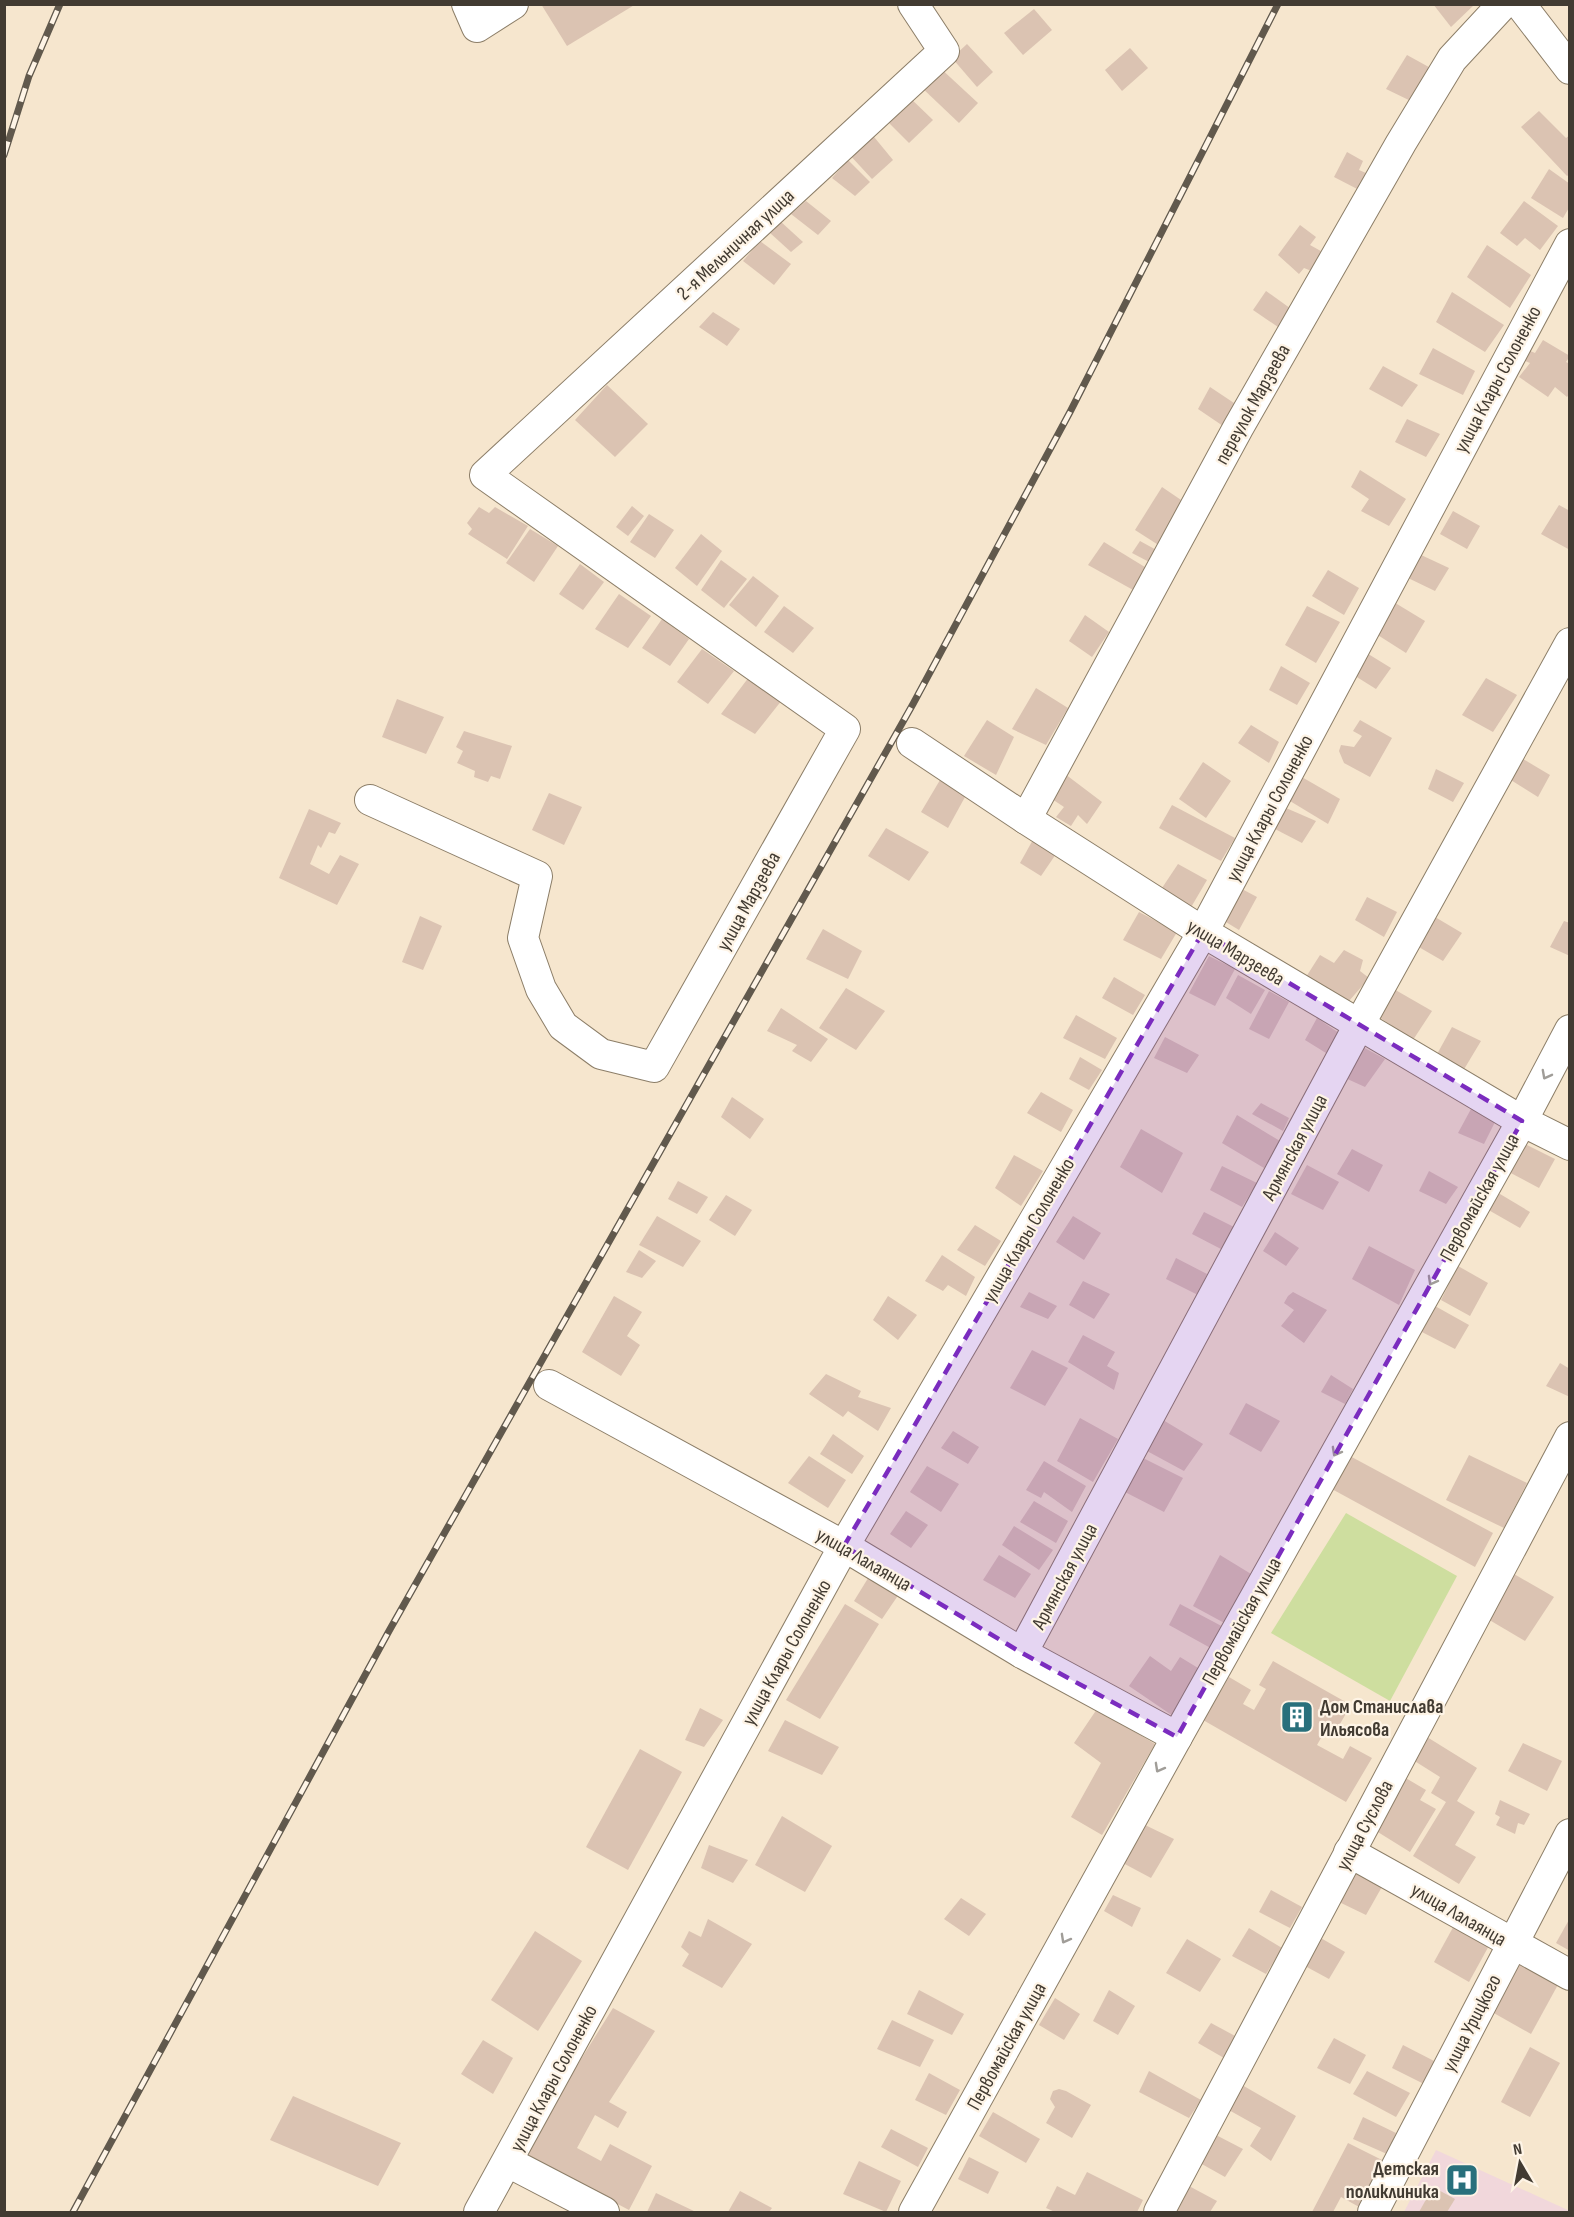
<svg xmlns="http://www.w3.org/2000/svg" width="1574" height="2217" viewBox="0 0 1574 2217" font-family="'Sofia Sans Condensed',sans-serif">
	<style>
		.medical { fill: #f1d7db }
		.green { fill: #cede9f }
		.building { fill: #dbc3b2 }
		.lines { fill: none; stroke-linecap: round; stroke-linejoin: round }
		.minor-casing { stroke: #8c7e68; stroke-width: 32 }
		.minor { stroke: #fff; stroke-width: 30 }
		.rail-casing { stroke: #61594d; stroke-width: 7 }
		.rail { stroke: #fef4e6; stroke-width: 4.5; stroke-dasharray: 14; stroke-linecap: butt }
		.oneway { stroke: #a09d98 }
		.marked { fill: #7b2cbf; fill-opacity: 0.2; stroke: #7b2cbf; stroke-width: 4.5; stroke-dasharray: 12 8; stroke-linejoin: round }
		.labels { text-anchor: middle; stroke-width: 4.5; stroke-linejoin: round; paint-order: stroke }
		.street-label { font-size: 20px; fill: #423b32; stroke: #fef4e6 }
		.poi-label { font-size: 20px; font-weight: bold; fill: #423b32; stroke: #fef4e6; text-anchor: start }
	</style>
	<rect width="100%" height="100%" fill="#f6e6ce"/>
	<!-- medical -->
	<polygon class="medical" points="1436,2150 1570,2211 1569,2212 1404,2212"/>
	<!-- green -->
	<polygon class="green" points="1346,1513 1457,1576 1390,1701 1271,1633"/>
	<!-- building -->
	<g class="building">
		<polygon points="541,4 636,4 567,46"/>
		<polygon points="1433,4 1475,4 1451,27"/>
		<polygon points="1034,9 1052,30 1023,55 1004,33"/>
		<polygon points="967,44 993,72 977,87 952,58"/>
		<polygon points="1130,48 1148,68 1122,91 1105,70"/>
		<polygon points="1407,55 1436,71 1415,103 1386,89"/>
		<polygon points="938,66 978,103 959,123 919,85"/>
		<polygon points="907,95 933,120 909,143 884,118"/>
		<polygon points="1539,111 1566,138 1570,135 1570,174 1567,176 1521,127"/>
		<polygon points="870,132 893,160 872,179 848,153"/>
		<polygon points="1347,152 1363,161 1359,170 1375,177 1363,192 1334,177"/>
		<polygon points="848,160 870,182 855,196 832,178"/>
		<polygon points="1549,169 1570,184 1570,206 1563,218 1531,198"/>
		<polygon points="806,201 831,221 818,235 791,214"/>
		<polygon points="1524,201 1558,226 1540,250 1525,238 1517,246 1500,233"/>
		<polygon points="780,221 803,242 791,252 769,232"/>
		<polygon points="1300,225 1316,237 1310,245 1328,255 1319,274 1304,268 1299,274 1278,255"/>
		<polygon points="760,241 791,264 774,285 743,261"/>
		<polygon points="1487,245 1531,275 1510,308 1467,277"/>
		<polygon points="1266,291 1294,311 1281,329 1253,310"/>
		<polygon points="1452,292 1504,325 1485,352 1436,322"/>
		<polygon points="713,312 740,329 727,346 699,327"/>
		<polygon points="1543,340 1570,356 1566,362 1570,364 1570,393 1567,397 1555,387 1548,397 1519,377 1530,363 1523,360 1528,350 1535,353"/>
		<polygon points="1433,348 1475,371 1463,395 1419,374"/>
		<polygon points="1383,366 1418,385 1402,407 1369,389"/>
		<polygon points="607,385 648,424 615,457 575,420"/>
		<polygon points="1210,387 1240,407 1226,428 1198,409"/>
		<polygon points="1407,419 1440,434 1426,457 1395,442"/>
		<polygon points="1360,470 1406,499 1389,526 1361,511 1369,499 1351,487"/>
		<polygon points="1162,487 1184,502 1160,546 1135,530"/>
		<polygon points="1559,505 1570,511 1570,550 1541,534"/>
		<polygon points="632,506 644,516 628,536 616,527"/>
		<polygon points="479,507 489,513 495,507 528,526 507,559 468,534 472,529 467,523"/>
		<polygon points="1453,511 1480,526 1467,549 1440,534"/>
		<polygon points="649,514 674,530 655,558 630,542"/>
		<polygon points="530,529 558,546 534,582 506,563"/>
		<polygon points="701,534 722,551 697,586 675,568"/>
		<polygon points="1140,541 1160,552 1153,564 1132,553"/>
		<polygon points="1104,542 1153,572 1135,591 1088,565"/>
		<polygon points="1419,554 1449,568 1435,591 1406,577"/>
		<polygon points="721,560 747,579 724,608 701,590"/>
		<polygon points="580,564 604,582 583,610 559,594"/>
		<polygon points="1328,570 1359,588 1344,615 1312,596"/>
		<polygon points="753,576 779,596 756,627 729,605"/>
		<polygon points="619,594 651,616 628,648 595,629"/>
		<polygon points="1392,601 1425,621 1406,653 1373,632"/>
		<polygon points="784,606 814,628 793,653 764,632"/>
		<polygon points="1307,606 1340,622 1316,663 1285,645"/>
		<polygon points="1085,615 1109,632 1092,657 1069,641"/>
		<polygon points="662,619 689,639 670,666 642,648"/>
		<polygon points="702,649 734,671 708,704 677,682"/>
		<polygon points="1365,652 1391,668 1376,689 1352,674"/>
		<polygon points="1281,666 1310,683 1297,705 1269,690"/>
		<polygon points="749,677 782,700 755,734 721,714"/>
		<polygon points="1486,678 1517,695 1493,732 1462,715"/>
		<polygon points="1036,688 1068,708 1046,745 1012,729"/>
		<polygon points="397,699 444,717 426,754 382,737"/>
		<polygon points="987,720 1014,737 996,775 964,756"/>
		<polygon points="1360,720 1392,738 1370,777 1344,763 1339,751 1341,745 1354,747 1362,736 1353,731"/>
		<polygon points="1251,725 1279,742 1269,763 1238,743"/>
		<polygon points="464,731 512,746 500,779 491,776 488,782 474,777 475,771 457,763 463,751 456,747"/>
		<polygon points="1518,756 1550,775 1538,797 1506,777"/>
		<polygon points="1203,762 1231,781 1206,818 1179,799"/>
		<polygon points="1436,769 1464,783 1453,802 1428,789"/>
		<polygon points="1065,774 1102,802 1087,824 1078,815 1071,826 1056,817 1064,807 1049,797"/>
		<polygon points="1300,776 1340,799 1328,824 1285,798"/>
		<polygon points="940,780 965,797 948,828 921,812"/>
		<polygon points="549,793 582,807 564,845 532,830"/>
		<polygon points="1172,805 1235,838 1221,861 1159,828"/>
		<polygon points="1286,808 1316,821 1302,843 1275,829"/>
		<polygon points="309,809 341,823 335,834 329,832 321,848 318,845 310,864 329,874 340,855 359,864 337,905 279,878"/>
		<polygon points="886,828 929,852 909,881 868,856"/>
		<polygon points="1034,838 1056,854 1041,876 1020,863"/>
		<polygon points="1178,864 1207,880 1190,909 1160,891"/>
		<polygon points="1240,888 1257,897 1239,930 1221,919"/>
		<polygon points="1367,897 1397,912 1384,937 1355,920"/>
		<polygon points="1139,912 1177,932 1161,959 1123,940"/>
		<polygon points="420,916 442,926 423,970 402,962"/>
		<polygon points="1435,917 1462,933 1443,961 1417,946"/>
		<polygon points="1564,921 1570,923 1570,956 1550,947"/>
		<polygon points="823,929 862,951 848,979 806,959"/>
		<polygon points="1344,950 1363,960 1360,971 1369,978 1349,1001 1306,977 1320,955 1334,963"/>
		<polygon points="1209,956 1235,969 1215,1006 1189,993"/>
		<polygon points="1238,975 1265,990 1251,1014 1226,998"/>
		<polygon points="1114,977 1145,995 1133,1015 1102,998"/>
		<polygon points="846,988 885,1011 856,1050 819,1028"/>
		<polygon points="1392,988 1432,1011 1413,1040 1376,1015"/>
		<polygon points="1269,991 1289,1002 1269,1039 1249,1029"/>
		<polygon points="781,1008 828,1039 811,1062 792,1051 797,1045 767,1031"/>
		<polygon points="1076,1015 1117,1038 1105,1059 1063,1038"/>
		<polygon points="1317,1018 1339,1033 1326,1053 1305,1040"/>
		<polygon points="1452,1027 1481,1041 1463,1071 1436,1056"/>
		<polygon points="1165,1037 1199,1055 1187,1073 1154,1058"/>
		<polygon points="1361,1046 1385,1059 1365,1087 1343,1077"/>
		<polygon points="1080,1057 1102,1070 1089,1090 1069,1079"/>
		<polygon points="1041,1092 1073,1110 1061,1132 1027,1113"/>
		<polygon points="732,1097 764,1119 750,1139 721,1117"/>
		<polygon points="1261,1103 1289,1118 1283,1131 1252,1114"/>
		<polygon points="1471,1109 1495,1122 1484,1144 1458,1133"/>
		<polygon points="1237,1115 1280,1141 1264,1168 1222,1143"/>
		<polygon points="1141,1129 1183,1153 1162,1193 1120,1167"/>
		<polygon points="1521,1142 1555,1159 1539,1188 1505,1170"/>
		<polygon points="1352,1149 1383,1165 1369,1192 1337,1174"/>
		<polygon points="1014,1155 1043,1171 1021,1206 995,1188"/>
		<polygon points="1307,1165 1339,1182 1323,1210 1291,1194"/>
		<polygon points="1222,1166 1257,1183 1242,1207 1210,1190"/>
		<polygon points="1429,1171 1458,1187 1446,1204 1419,1191"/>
		<polygon points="678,1181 708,1197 697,1214 668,1199"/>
		<polygon points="1495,1191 1530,1212 1520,1228 1485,1208"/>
		<polygon points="726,1195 752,1210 735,1236 709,1220"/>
		<polygon points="1204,1212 1236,1228 1221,1249 1192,1234"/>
		<polygon points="657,1216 701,1241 683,1267 639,1245"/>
		<polygon points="1073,1216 1101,1233 1084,1260 1056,1242"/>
		<polygon points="975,1225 1001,1241 985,1266 957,1250"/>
		<polygon points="1275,1232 1299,1248 1286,1266 1263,1251"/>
		<polygon points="1369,1246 1415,1270 1399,1305 1352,1279"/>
		<polygon points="639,1250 656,1261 642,1278 626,1272"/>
		<polygon points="942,1255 975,1277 966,1296 948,1285 943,1291 925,1281"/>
		<polygon points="1176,1258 1207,1274 1198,1295 1166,1279"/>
		<polygon points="1458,1266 1488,1283 1470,1316 1441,1300"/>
		<polygon points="1083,1281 1110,1294 1094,1319 1069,1305"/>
		<polygon points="1029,1292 1057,1306 1048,1319 1020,1307"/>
		<polygon points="1293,1292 1327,1310 1304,1343 1281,1326 1294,1310 1284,1303 1288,1296"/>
		<polygon points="614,1296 642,1312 627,1336 640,1345 621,1376 582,1352"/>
		<polygon points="888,1296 917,1315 898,1340 873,1320"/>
		<polygon points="1435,1306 1469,1325 1455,1349 1420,1331"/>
		<polygon points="1083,1335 1115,1352 1107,1366 1119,1373 1114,1390 1068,1362"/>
		<polygon points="1032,1350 1068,1368 1045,1406 1010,1388"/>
		<polygon points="1560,1363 1570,1369 1570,1397 1546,1386"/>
		<polygon points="826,1374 861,1391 858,1397 891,1408 878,1431 848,1411 843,1417 809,1394"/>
		<polygon points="1331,1375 1353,1389 1345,1404 1321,1392"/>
		<polygon points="1246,1403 1280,1421 1261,1452 1229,1434"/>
		<polygon points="1080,1418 1118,1439 1093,1482 1057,1461"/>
		<polygon points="1163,1420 1203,1444 1184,1471 1147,1451"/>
		<polygon points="953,1431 979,1447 968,1464 941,1448"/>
		<polygon points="833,1434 864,1456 852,1474 820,1454"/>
		<polygon points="1348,1455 1493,1533 1475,1567 1330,1488"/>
		<polygon points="1469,1455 1527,1483 1504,1528 1446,1500"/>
		<polygon points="809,1456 846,1480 828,1508 788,1483"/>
		<polygon points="1141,1457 1183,1478 1164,1512 1123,1491"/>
		<polygon points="1044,1461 1086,1486 1072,1512 1044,1492 1041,1498 1026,1490"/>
		<polygon points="927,1466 959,1484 941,1512 910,1492"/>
		<polygon points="1034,1501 1068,1521 1056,1543 1020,1522"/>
		<polygon points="906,1511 928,1525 911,1548 890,1534"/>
		<polygon points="1014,1526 1053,1550 1039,1570 1002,1545"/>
		<polygon points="999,1555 1031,1574 1015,1598 983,1580"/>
		<polygon points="1220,1555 1256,1577 1228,1625 1193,1606"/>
		<polygon points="1514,1574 1554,1597 1525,1641 1486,1618"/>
		<polygon points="870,1575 899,1594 882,1619 854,1601"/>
		<polygon points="845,1604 879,1624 820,1719 786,1700"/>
		<polygon points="1180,1604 1229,1630 1216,1651 1169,1625"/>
		<polygon points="1150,1656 1171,1671 1180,1657 1203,1671 1176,1718 1129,1686"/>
		<polygon points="1273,1661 1351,1705 1337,1729 1329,1724 1317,1745 1343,1759 1350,1746 1372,1758 1346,1802 1203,1720 1229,1677 1251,1690 1243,1704 1254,1710 1266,1689 1259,1685"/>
		<polygon points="700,1708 723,1720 704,1747 685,1740"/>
		<polygon points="1097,1709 1155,1744 1102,1835 1071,1817 1101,1763 1074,1743"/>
		<polygon points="785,1720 839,1747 822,1775 768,1751"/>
		<polygon points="1427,1737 1477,1768 1457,1801 1475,1812 1455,1845 1476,1857 1459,1884 1413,1856 1446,1802 1431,1793 1440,1777 1413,1760"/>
		<polygon points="1523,1743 1562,1761 1547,1791 1508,1771"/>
		<polygon points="640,1749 682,1772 628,1870 586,1847"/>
		<polygon points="1404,1777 1426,1790 1420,1800 1436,1809 1410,1852 1373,1829"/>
		<polygon points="1500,1800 1530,1814 1524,1825 1518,1823 1515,1834 1496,1825 1500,1817 1495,1814"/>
		<polygon points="782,1816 832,1846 805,1892 755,1865"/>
		<polygon points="1143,1824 1174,1839 1151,1878 1121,1862"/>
		<polygon points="709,1845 748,1860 733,1883 701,1868"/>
		<polygon points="1355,1868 1383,1885 1366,1915 1337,1901"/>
		<polygon points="1271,1890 1302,1907 1290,1928 1259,1912"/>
		<polygon points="1113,1895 1141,1908 1132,1927 1104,1911"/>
		<polygon points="961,1898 986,1914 969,1936 944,1919"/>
		<polygon points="1570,1918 1570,1951 1556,1943"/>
		<polygon points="708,1919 752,1944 722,1988 682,1966 689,1954 681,1947 689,1931 701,1937"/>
		<polygon points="1456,1922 1491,1942 1469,1982 1434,1962"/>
		<polygon points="1249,1928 1282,1948 1266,1974 1232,1956"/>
		<polygon points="535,1931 582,1961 538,2031 491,2000"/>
		<polygon points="1319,1937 1345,1952 1329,1979 1305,1966"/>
		<polygon points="1187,1939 1221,1959 1200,1992 1166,1973"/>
		<polygon points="1520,1960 1560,1981 1531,2034 1492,2012"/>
		<polygon points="919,1990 964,2014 952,2035 907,2014"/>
		<polygon points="1109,1990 1135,2006 1118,2035 1093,2021"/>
		<polygon points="1055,1998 1080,2014 1064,2040 1039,2025"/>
		<polygon points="613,2008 655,2031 609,2102 627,2112 618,2128 595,2115 577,2148 601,2161 610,2144 652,2166 629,2210 526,2156 558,2096"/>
		<polygon points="892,2020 934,2040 920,2067 877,2049"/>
		<polygon points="1211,2023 1237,2037 1224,2058 1198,2043"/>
		<polygon points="1334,2038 1366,2055 1350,2084 1317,2068"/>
		<polygon points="483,2040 513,2058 493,2094 461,2074"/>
		<polygon points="1403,2045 1436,2062 1424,2084 1392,2068"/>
		<polygon points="1530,2047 1560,2063 1530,2117 1501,2102"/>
		<polygon points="1149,2071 1201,2100 1189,2118 1139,2092"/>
		<polygon points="1367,2071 1410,2093 1396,2117 1353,2094"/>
		<polygon points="929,2073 960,2090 946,2115 915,2100"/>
		<polygon points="1242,2085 1296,2116 1271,2161 1250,2146 1261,2128 1227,2109"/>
		<polygon points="1059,2089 1066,2091 1091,2105 1072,2138 1046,2123 1055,2107 1050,2099 1051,2096 1053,2091"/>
		<polygon points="293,2096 401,2143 378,2186 270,2140"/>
		<polygon points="993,2112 1040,2139 1026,2163 979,2136"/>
		<polygon points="1363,2117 1396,2133 1387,2154 1353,2139"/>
		<polygon points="891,2129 928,2148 918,2167 881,2147"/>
		<polygon points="1216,2135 1243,2149 1225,2177 1200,2163"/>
		<polygon points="1348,2143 1384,2161 1361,2208 1341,2197 1333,2212 1312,2212"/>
		<polygon points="969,2157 999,2172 988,2194 958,2179"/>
		<polygon points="859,2161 901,2181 886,2212 843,2194"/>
		<polygon points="1087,2172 1143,2200 1137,2212 1055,2212 1046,2208 1057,2186 1075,2195"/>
		<polygon points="1189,2186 1217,2201 1210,2212 1174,2212"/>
		<polygon points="1433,2187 1455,2199 1447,2212 1419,2212"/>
		<polygon points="740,2191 772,2208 769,2212 728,2212"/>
		<polygon points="656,2193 696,2212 647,2212"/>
	</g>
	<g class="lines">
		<defs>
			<g id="minor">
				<polyline points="467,4 477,27 513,4"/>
				<polyline points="1520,4 1570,69"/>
				<polyline points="912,743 1026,819 1203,932 1522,1121 1570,1145"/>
				<polyline points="370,800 537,876 523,938 541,989 563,1026 601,1054 654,1067 845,729 485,475 944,51 913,4"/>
				<polyline points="1026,819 1238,428 1401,143 1452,59 1503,4"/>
				<polyline points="549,1385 844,1546 1022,1653 1177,1737"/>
				<polyline points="1022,1653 1359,1025 1570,643"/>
				<polyline points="1349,1852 1570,1975"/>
				<polyline points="508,2162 604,2212"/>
				<polyline points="479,2212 844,1546 1203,932 1570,244"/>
				<polyline points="914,2212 1177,1737 1522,1121 1570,1030"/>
				<polyline points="1159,2212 1570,1437"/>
				<polyline points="1373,2212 1570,1834"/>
			</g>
		</defs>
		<!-- minor casing -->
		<use href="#minor" class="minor-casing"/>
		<!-- minor -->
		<use href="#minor" class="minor"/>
		<defs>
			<g id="rail">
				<polyline points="4,155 29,76 60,4"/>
				<polyline points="73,2212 389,1631 913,704 1070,412 1278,4"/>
			</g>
		</defs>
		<!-- rail casing -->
		<use href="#rail" class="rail-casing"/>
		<!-- rail -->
		<use href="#rail" class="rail"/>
	</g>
	<!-- one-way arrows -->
	<defs><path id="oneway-chevron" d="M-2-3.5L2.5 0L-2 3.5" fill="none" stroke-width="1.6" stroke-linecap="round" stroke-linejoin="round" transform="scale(1.5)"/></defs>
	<g class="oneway">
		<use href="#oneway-chevron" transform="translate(1546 1075) rotate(118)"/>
		<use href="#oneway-chevron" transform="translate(1432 1281) rotate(119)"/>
		<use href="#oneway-chevron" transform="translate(1336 1452) rotate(119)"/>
		<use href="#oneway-chevron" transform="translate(1159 1768) rotate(119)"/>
		<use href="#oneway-chevron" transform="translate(1065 1939) rotate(119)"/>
	</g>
	<!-- marked area -->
	<path class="marked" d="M 1203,932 L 1522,1121 L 1177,1737 L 1022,1653 L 844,1546 Z"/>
	<!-- icons -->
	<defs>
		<symbol id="building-square" viewBox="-11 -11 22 22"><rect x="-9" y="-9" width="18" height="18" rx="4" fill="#29707c" stroke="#fef4e6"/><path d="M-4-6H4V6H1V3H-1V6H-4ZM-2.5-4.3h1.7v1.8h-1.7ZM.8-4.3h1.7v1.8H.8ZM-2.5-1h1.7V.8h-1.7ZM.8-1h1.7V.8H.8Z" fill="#fff"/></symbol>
		<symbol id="hospital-square" viewBox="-11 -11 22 22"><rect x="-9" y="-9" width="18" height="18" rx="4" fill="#29707c" stroke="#fef4e6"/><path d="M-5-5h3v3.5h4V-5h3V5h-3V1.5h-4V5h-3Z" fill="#fff"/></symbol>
	</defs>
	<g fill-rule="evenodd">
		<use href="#building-square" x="1278" y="1698" width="38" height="38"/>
		<use href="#hospital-square" x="1443" y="2161" width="38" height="38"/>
	</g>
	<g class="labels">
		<!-- street labels -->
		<g class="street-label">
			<text transform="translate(735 244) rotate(-43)" y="7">2-я Мельничная улица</text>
			<text transform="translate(1497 379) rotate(-62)" y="7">улица Клары Солоненко</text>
			<text transform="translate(1252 404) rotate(-61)" y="7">переулок Марзеева</text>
			<text transform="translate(1269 808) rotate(-62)" y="7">улица Клары Солоненко</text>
			<text transform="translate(748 901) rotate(-61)" y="7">улица Марзеева</text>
			<text transform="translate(1236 952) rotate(31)" y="7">улица Марзеева</text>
			<text transform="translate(1294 1147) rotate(-62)" y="7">Армянская улица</text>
			<text transform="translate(1479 1197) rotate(-61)" y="7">Первомайская улица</text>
			<text transform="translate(1028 1230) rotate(-60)" y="7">улица Клары Солоненко</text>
			<text transform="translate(864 1559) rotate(30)" y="7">улица Лалаянца</text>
			<text transform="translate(1064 1576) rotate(-62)" y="7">Армянская улица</text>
			<text transform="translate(1241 1621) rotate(-61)" y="7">Первомайская улица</text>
			<text transform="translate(786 1652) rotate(-61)" y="7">улица Клары Солоненко</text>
			<text transform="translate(1364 1825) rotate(-62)" y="7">улица Суслова</text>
			<text transform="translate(1459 1914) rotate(30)" y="7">улица Лалаянца</text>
			<text transform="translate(1471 2023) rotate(-63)" y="7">улица Урицкого</text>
			<text transform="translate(1006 2046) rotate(-61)" y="7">Первомайская улица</text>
			<text transform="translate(553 2078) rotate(-62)" y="7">улица Клары Солоненко</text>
		</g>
		<!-- poi labels -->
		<g class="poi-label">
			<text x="1320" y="1713">Дом Станислава<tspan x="1320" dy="23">Ильясова</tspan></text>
			<text x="1439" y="2175" text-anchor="end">Детская<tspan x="1439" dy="23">поликлиника</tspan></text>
		</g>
	</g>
	<!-- border -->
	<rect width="1574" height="2217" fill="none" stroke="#423b32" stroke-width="12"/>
	<!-- north arrow -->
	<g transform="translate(1520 2163) rotate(350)" stroke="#fef4e6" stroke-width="4.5" paint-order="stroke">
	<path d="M0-4.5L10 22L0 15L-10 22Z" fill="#423b32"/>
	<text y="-9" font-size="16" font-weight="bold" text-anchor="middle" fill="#423b32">N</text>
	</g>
</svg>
